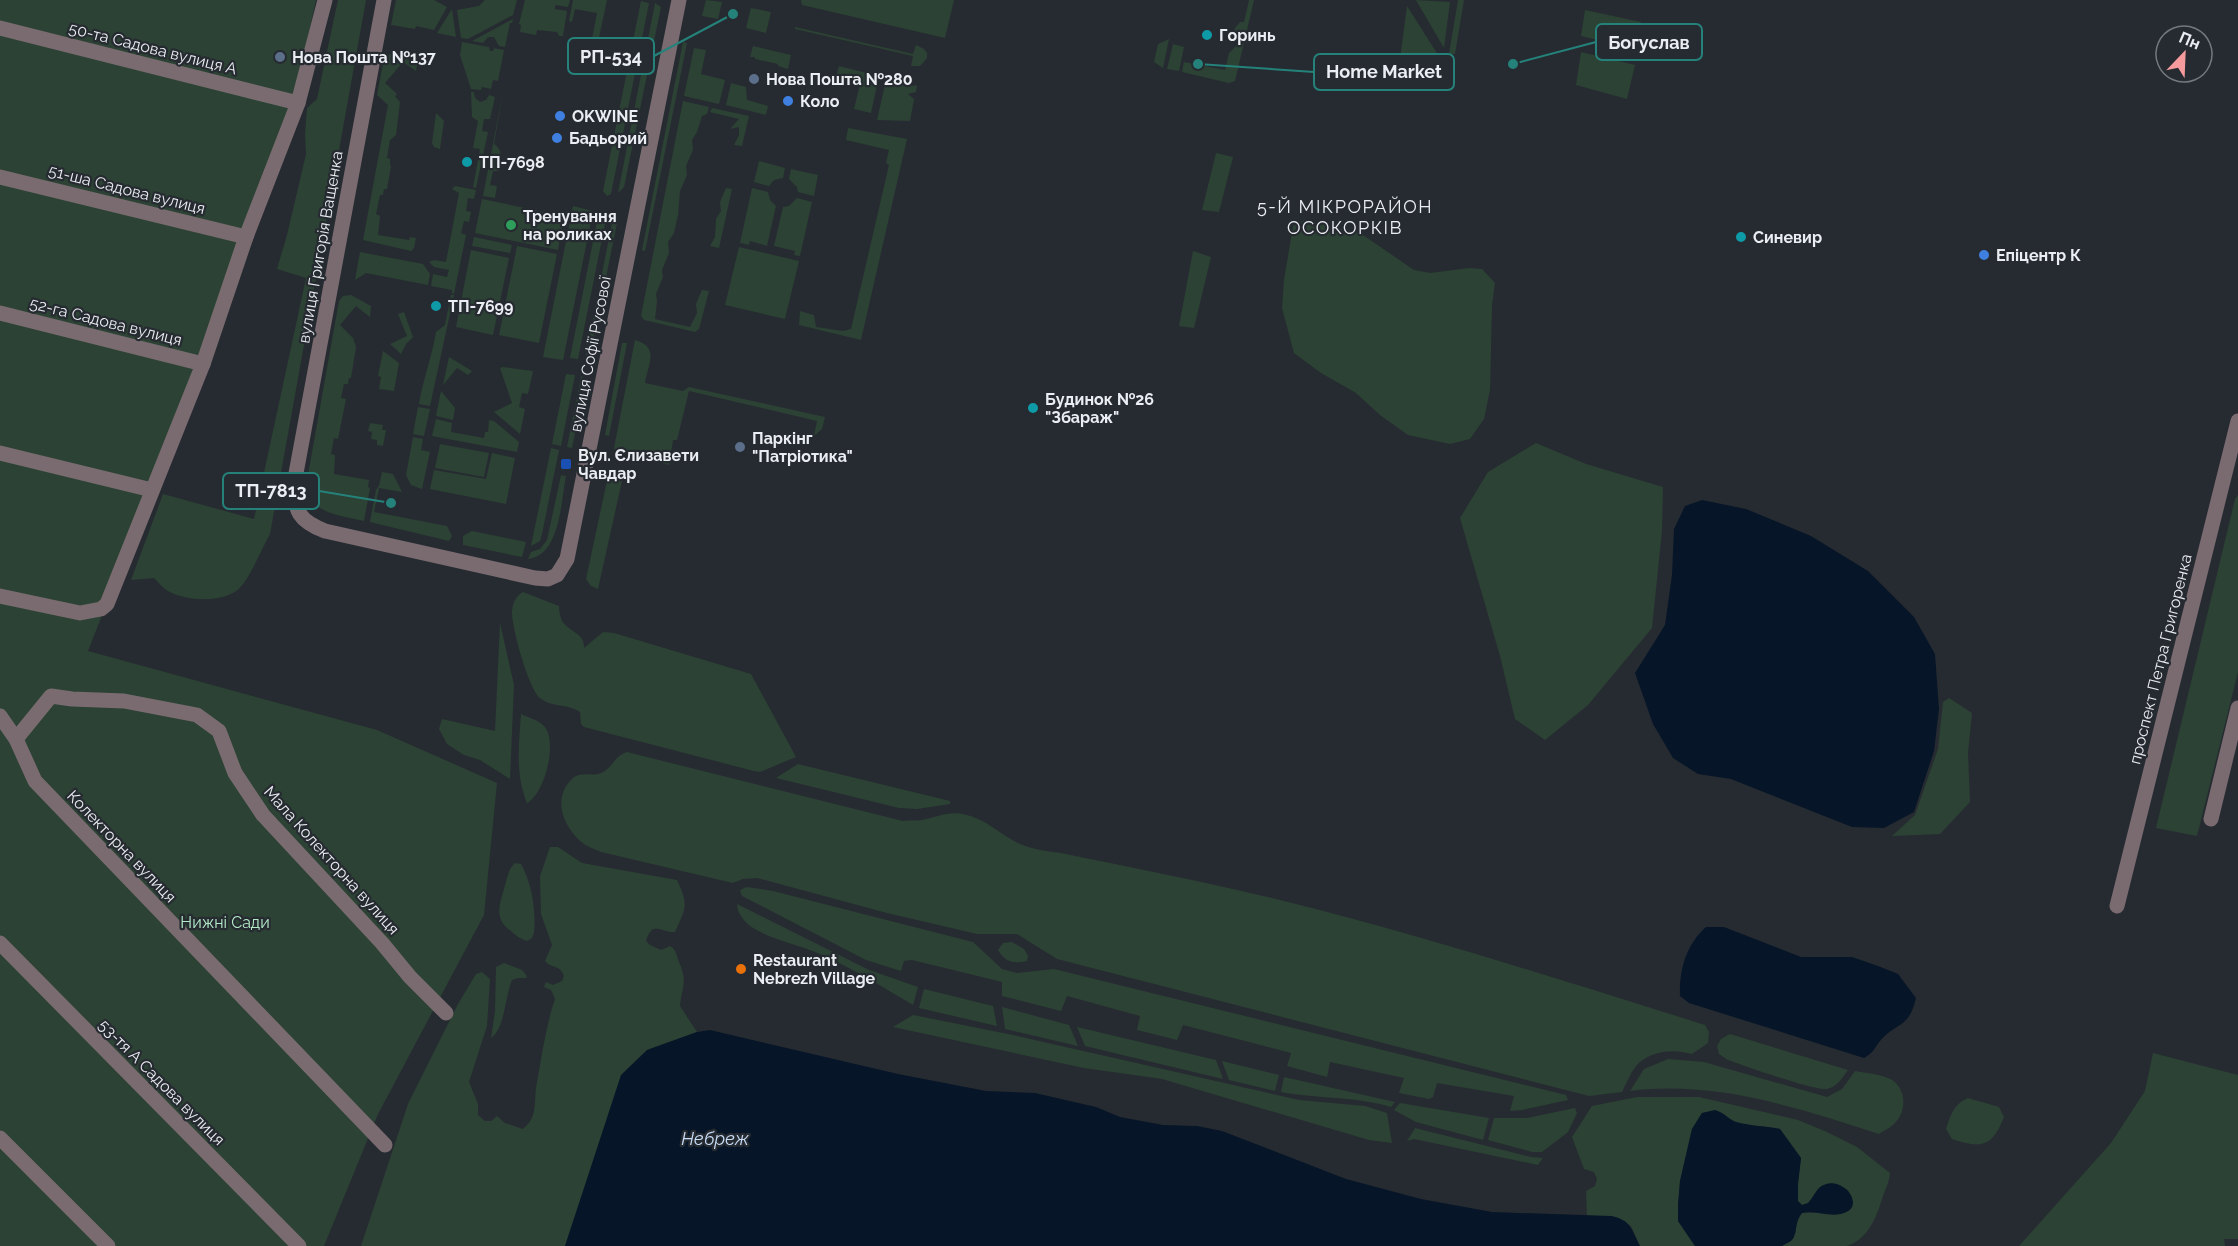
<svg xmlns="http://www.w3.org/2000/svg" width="2238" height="1246" viewBox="0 0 2238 1246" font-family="Raleway,sans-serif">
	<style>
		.green { fill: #2c4234 }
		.water { fill: #061527 }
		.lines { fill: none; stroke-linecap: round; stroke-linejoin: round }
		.minor { stroke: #796b70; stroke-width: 15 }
		.culture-dot { fill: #0f9aa8; stroke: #262b31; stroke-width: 2 }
		.service-dot { fill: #5c6f8a; stroke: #262b31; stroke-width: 2 }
		.shop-dot { fill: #3f7fe0; stroke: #262b31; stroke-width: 2 }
		.leisure-dot { fill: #2e9e5b; stroke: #262b31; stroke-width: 2 }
		.transit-dot { fill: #1a4fb4; stroke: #262b31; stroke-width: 2 }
		.food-dot { fill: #e8710a; stroke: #262b31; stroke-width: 2 }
		.labels { text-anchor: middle; stroke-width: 4.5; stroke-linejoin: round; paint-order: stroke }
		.poi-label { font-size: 16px; font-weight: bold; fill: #eaedf1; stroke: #262b31; text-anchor: start }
		.street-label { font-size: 16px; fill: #eaedf1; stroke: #262b31 }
		.park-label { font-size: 16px; fill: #b3eac8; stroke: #262b31 }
		.neighbourhood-label { font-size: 18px; letter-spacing: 1.5px; fill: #eaedf1; stroke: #262b31 }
		.water-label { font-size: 18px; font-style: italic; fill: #c7dcf7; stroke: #262b31 }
		.leader { fill: none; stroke: #25827b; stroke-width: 2 }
		.callout-dot { fill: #25827b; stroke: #262b31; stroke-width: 2 }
		.callout { fill: #262b31; stroke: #25827b; stroke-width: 2 }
		.callout-label { font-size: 18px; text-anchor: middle; font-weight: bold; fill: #eaedf1 }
	</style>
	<rect width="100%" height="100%" fill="#262b31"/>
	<!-- green -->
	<g class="green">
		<polygon points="0,0 316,0 294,100 153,486 88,651 377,730 497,783 484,915 378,1114 324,1246 0,1246"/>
		<path d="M 338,0 L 366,0 L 270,534 C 261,550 254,569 243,584 C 230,604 187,602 168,591 C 163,588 158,582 154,578 L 131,580 L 163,494 L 254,519 L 306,278 L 277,269 L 287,235 L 306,154 L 305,134 L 307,108 L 317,99 Z"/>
		<polygon points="396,0 434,0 447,7 434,30 416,26 415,29 391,25"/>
		<polygon points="485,0 517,0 513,15 468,39 461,38 457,10 479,6"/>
		<polygon points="525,0 570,0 568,7 555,5 555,9 567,11 563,36 559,36 557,32 537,30 536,35 520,32 521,25 519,24"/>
		<polygon points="573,0 607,0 597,47 592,46 594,40 592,39 597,13 575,9 572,22 569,21"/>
		<polygon points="706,0 722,2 718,19 702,16"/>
		<polygon points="801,0 954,0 945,38 802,5"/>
		<polygon points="1249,0 1254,0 1235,81 1229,83 1182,72 1184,62 1225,70 1229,53 1238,44 1238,38 1234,35 1235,28 1240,22 1244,22"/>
		<polygon points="1416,0 1450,2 1444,48"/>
		<polygon points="1458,0 1464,0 1455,54 1449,54"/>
		<polygon points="641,1 649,3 611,194 607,196 603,191"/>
		<polygon points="655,3 661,7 624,187 618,193"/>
		<polygon points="1407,6 1440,58 1439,69 1400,59"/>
		<polygon points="751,8 771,12 766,33 746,28"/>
		<polygon points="452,9 456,37 437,33"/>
		<polygon points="1585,10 1641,22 1635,49 1581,36"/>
		<polygon points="513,19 512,23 510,23 505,47 499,46 494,37 488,37 483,43 472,41"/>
		<polygon points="795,27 913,54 916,45 924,49 927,53 927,58 920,66 911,66 913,56 795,29"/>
		<polygon points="1169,39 1163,68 1154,62 1158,44"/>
		<polygon points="462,42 489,47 490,51 493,51 494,48 504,50 498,81 493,80 491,89 482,87 481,90 471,89 460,55"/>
		<polygon points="683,42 687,43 645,251 642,250"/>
		<polygon points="1173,44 1184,47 1179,71 1167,69"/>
		<polygon points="753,46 791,55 788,69 778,66 778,64 755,59 755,57 750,57"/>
		<polygon points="694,48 706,50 701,74 725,80 719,104 684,96"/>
		<polygon points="395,51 417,65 416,71 403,62 385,83 397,94 395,96 400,102 396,135 390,140 387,158 390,159 390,165 391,166 387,189 384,189 383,195 380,195 376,214 380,216 378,235 409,240 410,237 416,238 414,248 411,251 363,240 388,105 377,95 384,58"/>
		<polygon points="1581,52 1635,65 1627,99 1576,85"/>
		<polygon points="839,66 879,76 871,113 854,109 860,84 836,77"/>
		<polygon points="886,80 914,86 917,85 916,92 908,94 914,99 910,121 877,120"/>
		<polygon points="731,83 746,87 747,100 768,106 766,115 726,105"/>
		<path d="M 504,87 L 494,144 C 504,151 501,161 499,171 L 493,171 L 490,185 L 497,186 L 495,198 L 483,196 Z"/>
		<polygon points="471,92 474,92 475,98 480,102 486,100 489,95 495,97 490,119 484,119 482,131 488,132 476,188 473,187 480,149 473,148 478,121 472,117"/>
		<polygon points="683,101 709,107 707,114 702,116 697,132 692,140 693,150 686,166 687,175 680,191 678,215 674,233 668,242 669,253 662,270 663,277 656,294 657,301 655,319 690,327 697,313 696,304 702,290 709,291 699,329 695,332 644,320 641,316"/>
		<polygon points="712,108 749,116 742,146 734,145 739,135 739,127 730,129 739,119 710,112"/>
		<polygon points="436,113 444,121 440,149 434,147 432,143"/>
		<polygon points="848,128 907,139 861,340 799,325 800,311 814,315 816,327 843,331 851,329 889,165 886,163 889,150 846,140"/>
		<polygon points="1216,153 1233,157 1219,212 1202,210"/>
		<polygon points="759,161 785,168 783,178 774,180 769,186 754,182"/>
		<polygon points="791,169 818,175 814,196 798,192 797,187 789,179"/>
		<polygon points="455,186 476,190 474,199 468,198 466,211 471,212 469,222 464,221 461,233 466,235 454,294 452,293 452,290 431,286 433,274 447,277 449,270 434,267 429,262 434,260 446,262 459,193 452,189"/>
		<polygon points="726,188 732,189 719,248 710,246 715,237 716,219 721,211 720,202"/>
		<polygon points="752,188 768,192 770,200 776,206 767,246 750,241 749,245 740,243"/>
		<polygon points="797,198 812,202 800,256 794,255 795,251 774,246 783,207 789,206"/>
		<polygon points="482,199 564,216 558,250 475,233"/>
		<polygon points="573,206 593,211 563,360 543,357"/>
		<polygon points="599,211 607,214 578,359 570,358"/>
		<polygon points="613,218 617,223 590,357 585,359"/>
		<polygon points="1304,220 1360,233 1414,270 1430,273 1469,268 1482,269 1495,283 1492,305 1490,390 1484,419 1470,439 1450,444 1408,435 1380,415 1356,393 1321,373 1294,353 1282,308 1284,280 1293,226"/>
		<polygon points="474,237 512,245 510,253 472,246"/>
		<polygon points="517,246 557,254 539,343 499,335"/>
		<polygon points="739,247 799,261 785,319 725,305"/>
		<polygon points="471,250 509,258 493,335 456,327"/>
		<polygon points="1193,251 1211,257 1194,328 1179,326"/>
		<polygon points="360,252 423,264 430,274 428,285 366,273 355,280"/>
		<path d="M 351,295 L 371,306 L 370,317 L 356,306 L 340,325 L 353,338 L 356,347 L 351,378 L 349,378 L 348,384 L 344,384 L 341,398 L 346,399 L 338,439 L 334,438 L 331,454 L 335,455 L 334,474 L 369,480 L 368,487 L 370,488 L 364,521 C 340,515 310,514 306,486 L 339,301 L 343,296 Z"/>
		<path d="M 451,295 L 454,295 L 430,406 L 419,404 C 423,379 432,357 436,332 L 445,325 Z"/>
		<polygon points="404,312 413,337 406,344 401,354 390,344 407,336 398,314"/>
		<path d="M 635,340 C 660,347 648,364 645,383 L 683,391 L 689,387 L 825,417 L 822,429 L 814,436 L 817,421 L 689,391 L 677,440 L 673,440 L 669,465 L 615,451 L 614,448 Z"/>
		<polygon points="622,343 627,343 609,436 605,435"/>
		<polygon points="383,351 399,363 394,391 379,389 381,377 378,376"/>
		<polygon points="449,357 472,371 468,375 457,368 443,385"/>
		<polygon points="503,367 533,371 528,394 522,393 519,407 525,409 520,434 494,412 512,403 500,368"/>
		<polygon points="566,374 575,375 561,446 552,444"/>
		<polygon points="581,376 586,379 572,448 567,447"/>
		<polygon points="441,391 455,408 453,420 436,416"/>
		<polygon points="418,407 430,409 424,436 413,434"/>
		<polygon points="436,419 452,423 451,432 484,438 485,432 488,432 489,420 494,421 519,442 517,452 432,436"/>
		<polygon points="370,423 383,425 382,430 386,430 383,446 377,445 377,440 371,439 372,432 368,431"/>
		<polygon points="413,437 423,439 421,450 430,452 422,489 411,485 406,475"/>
		<polygon points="1536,443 1586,464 1663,487 1662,531 1652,628 1588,705 1545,740 1515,719 1500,656 1460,518 1488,472"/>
		<polygon points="440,444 489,453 484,477 435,468"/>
		<polygon points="551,448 559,450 542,534 540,541 531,546"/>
		<polygon points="492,453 515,458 506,504 430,489 434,470 486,479"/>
		<polygon points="615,471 624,472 598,589 591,586 586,579 608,476"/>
		<polygon points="382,472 393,474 402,492 379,488 374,512 447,526 452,536 449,541 370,522 376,490 379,486"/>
		<path d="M 561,475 L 566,476 C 561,501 560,556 528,559 L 531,552 L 540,549 L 547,540 Z"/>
		<polygon points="2238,495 2238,672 2197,836 2156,828 2235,499"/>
		<polygon points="472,531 526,542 522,557 463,545 463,536"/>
		<path d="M 523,592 L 559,606 C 559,610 560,617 562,621 C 569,632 585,633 584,648 L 603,632 L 614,633 L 751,674 L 796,757 L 760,772 L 754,771 L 584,727 L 581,724 L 580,712 C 567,703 552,708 540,698 C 529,690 511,626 512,611 C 513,602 516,596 523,592 Z"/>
		<polygon points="500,623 514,685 510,779 480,760 464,755 447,744 439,729 442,719 495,731"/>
		<polygon points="1949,698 1972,713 1968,753 1970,802 1940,834 1892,836 1915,815 1938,749 1943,702"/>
		<path d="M 521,714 C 527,717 538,720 543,725 C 559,739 545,794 527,803 C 515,774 519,744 521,714 Z"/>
		<path d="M 627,752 L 903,821 C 909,820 915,821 922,820 C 937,817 951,810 967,815 C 986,820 999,833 1016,842 C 1030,849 1045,851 1061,853 C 1138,869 1216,884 1292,903 C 1431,938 1568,982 1705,1025 L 1709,1032 L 1708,1043 L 1692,1054 C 1676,1049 1654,1050 1640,1062 C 1632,1068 1627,1083 1622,1092 L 1589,1096 L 1057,959 L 1017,934 L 977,934 L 887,913 L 757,878 L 743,879 L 733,883 L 601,852 C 595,849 588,847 584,844 C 564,829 551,799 572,779 C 581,770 594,778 603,772 C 614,766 613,757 627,752 Z"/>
		<polygon points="798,764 950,801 950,804 917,809 899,808 776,778"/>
		<path d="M 550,847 L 558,847 L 582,863 L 677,880 C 689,906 686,907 675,932 C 660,933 653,919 646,941 L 650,945 L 661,950 L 670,946 C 677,950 676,955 679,962 C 688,983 682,985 680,1006 L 697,1032 L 647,1050 L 581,1198 L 565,1246 L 361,1246 L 408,1104 L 458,1004 L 476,974 L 482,972 L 490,979 L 487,1026 L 469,1082 L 478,1104 L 478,1115 L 485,1121 L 491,1121 L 497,1116 L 505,1123 L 523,1129 C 539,1116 533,1100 537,1082 C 542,1055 546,1025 555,999 L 551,990 L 544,987 L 546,982 L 553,985 L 562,981 L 564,976 C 560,964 551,969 545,961 L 552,945 L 541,914 L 540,876 Z"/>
		<path d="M 515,863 L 521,864 C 532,883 536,911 534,933 L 532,938 L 527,941 C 521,939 516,936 511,931 C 494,919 499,906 504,889 C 507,879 508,869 515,863 Z"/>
		<polygon points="747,887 773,891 973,942 1002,969 1017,973 1054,969 1566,1095 1568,1100 1522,1110 1510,1111 1514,1096 1437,1083 1433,1097 1429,1099 1399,1093 1404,1078 1330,1062 1327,1077 1287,1066 1291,1053 1183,1025 1177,1040 1137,1030 1140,1016 1067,996 1061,1011 1002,996 1002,982 912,960 904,961 901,971 866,960 742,896 740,890"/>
		<path d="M 737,904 L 869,970 L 918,987 L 913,1005 C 881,986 849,966 815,952 C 795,944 773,940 755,929 C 746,924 737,914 737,904 Z"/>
		<path d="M 1012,942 L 1024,949 L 1028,956 L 1027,961 C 1013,964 1005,962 998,950 L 1003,943 Z"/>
		<path d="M 504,963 L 522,970 L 527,976 L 526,978 L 518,978 L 512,980 C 505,996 505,1029 491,1038 L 495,1011 L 496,967 Z"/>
		<polygon points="924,989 993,1006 997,1026 919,1008"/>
		<polygon points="1002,1007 1069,1025 1078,1046 1005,1029"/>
		<polygon points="913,1015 1013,1035 1299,1100 1365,1106 1387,1113 1392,1143 1369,1140 1162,1079 1084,1068 893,1027"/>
		<polygon points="1077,1027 1216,1060 1223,1079 1085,1046"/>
		<path d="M 1730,1034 L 1848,1070 C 1842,1078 1838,1086 1827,1089 C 1815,1091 1745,1066 1728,1060 L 1719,1054 L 1717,1046 L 1721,1039 Z"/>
		<polygon points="2153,1053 2238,1075 2238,1239 2224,1239 2225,1246 2019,1246 2111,1143 2145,1091"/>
		<path d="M 1668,1059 L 1704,1062 L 1827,1097 L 1842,1089 L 1855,1071 C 1866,1073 1878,1074 1888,1078 C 1906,1085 1908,1110 1895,1123 C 1891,1127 1884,1131 1879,1134 C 1799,1108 1715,1080 1630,1091 L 1644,1069 Z"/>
		<polygon points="1222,1061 1279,1075 1275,1091 1229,1080"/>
		<path d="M 1284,1077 L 1395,1102 L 1391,1107 C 1355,1096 1317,1099 1281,1092 Z"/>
		<path d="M 1637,1097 L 1699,1097 L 1798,1120 L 1827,1132 L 1857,1147 L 1890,1173 C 1889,1184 1885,1189 1882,1199 C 1876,1218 1868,1239 1847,1246 C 1837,1246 1795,1246 1782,1246 L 1796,1232 L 1795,1225 L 1802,1213 C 1818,1210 1870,1225 1847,1189 L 1802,1205 L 1798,1201 L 1798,1184 L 1801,1158 L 1780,1129 C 1768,1126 1754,1126 1742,1124 C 1722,1120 1728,1107 1702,1113 L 1692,1129 L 1680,1181 L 1678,1205 L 1678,1221 L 1695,1246 L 1640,1246 L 1631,1226 L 1611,1216 L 1587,1216 L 1586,1191 L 1595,1186 L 1597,1179 L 1594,1172 L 1584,1169 L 1572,1137 L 1592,1106 Z"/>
		<path d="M 1968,1098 L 1999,1107 L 2004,1117 C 1992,1147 1982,1149 1952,1139 L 1946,1129 C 1951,1114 1954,1104 1968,1098 Z"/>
		<polygon points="1400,1103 1489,1118 1483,1140 1416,1122 1394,1110"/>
		<polygon points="1575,1108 1577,1113 1568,1132 1542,1152 1532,1152 1488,1140 1494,1118 1527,1118"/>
		<polygon points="1415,1128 1531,1157 1543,1158 1538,1165 1414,1139 1407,1141"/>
	</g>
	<!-- water -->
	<g class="water">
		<polygon points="1702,500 1746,509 1811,536 1868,571 1914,617 1935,654 1939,709 1934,751 1914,812 1884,828 1852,827 1731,779 1698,774 1673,758 1653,724 1635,673 1665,625 1672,575 1674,529 1685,506"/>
		<path d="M 1706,927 L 1724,927 L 1801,957 L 1852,957 L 1878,966 L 1898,974 L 1916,998 C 1909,1029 1896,1022 1880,1041 C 1874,1049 1873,1053 1864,1058 L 1689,1003 L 1680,996 C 1679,970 1686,945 1706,927 Z"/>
		<path d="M 710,1030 L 898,1074 L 986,1091 L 1035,1093 L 1096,1107 L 1120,1117 L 1163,1125 L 1197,1126 L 1222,1131 L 1346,1179 L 1421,1199 L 1492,1212 L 1611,1216 C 1632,1220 1631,1230 1640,1246 L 565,1246 L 621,1075 L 647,1050 L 697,1032 Z"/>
		<path d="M 1715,1110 C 1725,1113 1728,1119 1736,1122 C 1750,1126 1766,1126 1780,1129 L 1801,1158 L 1798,1184 L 1798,1201 L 1802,1205 L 1808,1203 C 1812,1199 1815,1192 1819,1188 C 1838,1171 1868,1204 1844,1213 C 1831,1218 1816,1210 1802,1213 C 1794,1222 1798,1235 1791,1241 C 1788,1243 1785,1244 1782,1246 L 1695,1246 L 1678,1221 L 1678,1205 L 1680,1181 L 1692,1129 L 1702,1113 Z"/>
	</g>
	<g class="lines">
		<!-- minor -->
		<g class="minor">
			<path d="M 384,0 L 294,484 C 294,511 299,521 325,531 L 535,578 L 548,579 L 557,575 L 567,559 L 679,0"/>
			<polyline points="0,28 298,103"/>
			<polyline points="0,177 246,237"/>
			<polyline points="0,313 203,364"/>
			<polyline points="0,453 152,490"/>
			<polyline points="0,596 80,613 101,609 107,604 203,364 246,237 298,103 325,0"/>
			<polyline points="0,716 16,739 35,781 385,1145"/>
			<polyline points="16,739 51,696 72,699 124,701 197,715 219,731 235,773 263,815 382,943 410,977 446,1013"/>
			<polyline points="2211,819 2238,708"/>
			<polyline points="2117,906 2238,421"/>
			<polyline points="0,943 299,1246"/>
			<polyline points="0,1138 108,1246"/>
		</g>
	</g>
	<!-- markers -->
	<g class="culture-dot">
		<circle cx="1207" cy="35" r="6"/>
		<circle cx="467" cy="162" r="6"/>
		<circle cx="1741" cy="237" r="6"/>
		<circle cx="436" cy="306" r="6"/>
		<circle cx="1033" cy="408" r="6"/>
	</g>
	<g class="service-dot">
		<circle cx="280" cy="57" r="6"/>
		<circle cx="754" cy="79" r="6"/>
		<circle cx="740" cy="447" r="6"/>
	</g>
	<g class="shop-dot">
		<circle cx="788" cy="101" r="6"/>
		<circle cx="560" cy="116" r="6"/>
		<circle cx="557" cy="138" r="6"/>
		<circle cx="1984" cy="255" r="6"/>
	</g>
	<circle class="leisure-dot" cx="511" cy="225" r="6"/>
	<rect class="transit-dot" x="560" y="458" width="12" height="12" rx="3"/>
	<circle class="food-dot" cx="741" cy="969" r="6"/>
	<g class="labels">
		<!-- poi labels -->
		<g class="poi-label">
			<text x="1219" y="41">Горинь</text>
			<text x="292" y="63">Нова Пошта №137</text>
			<text x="766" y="85">Нова Пошта №280</text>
			<text x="800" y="107">Коло</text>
			<text x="572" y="122">OKWINE</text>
			<text x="569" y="144">Бадьорий</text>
			<text x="479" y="168">ТП-7698</text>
			<text x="523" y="222">Тренування<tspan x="523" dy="18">на роликах</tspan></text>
			<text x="1753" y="243">Синевир</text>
			<text x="1996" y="261">Епіцентр К</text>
			<text x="448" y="312">ТП-7699</text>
			<text x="1045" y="405">Будинок №26<tspan x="1045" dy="18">"Збараж"</tspan></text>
			<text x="752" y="444">Паркінг<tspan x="752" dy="18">"Патріотика"</tspan></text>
			<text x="578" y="461">Вул. Єлизавети<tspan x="578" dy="18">Чавдар</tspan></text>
			<text x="753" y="966">Restaurant<tspan x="753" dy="18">Nebrezh Village</tspan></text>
		</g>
		<!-- street labels -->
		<g class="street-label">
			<text transform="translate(153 48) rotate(14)" y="6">50-та Садова вулиця А</text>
			<text transform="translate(127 189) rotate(14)" y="6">51-ша Садова вулиця</text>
			<text transform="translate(320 247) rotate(-80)" y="6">вулиця Григорія Ващенка</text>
			<text transform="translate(106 321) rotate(14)" y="6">52-га Садова вулиця</text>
			<text transform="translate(590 354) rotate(-79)" y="6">вулиця Софії Русової</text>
			<text transform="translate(2160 659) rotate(-76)" y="6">проспект Петра Григоренка</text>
			<text transform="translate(122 846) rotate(46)" y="6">Колекторна вулиця</text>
			<text transform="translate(332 860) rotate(48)" y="6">Мала Колекторна вулиця</text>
			<text transform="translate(162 1082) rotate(45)" y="6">53-тя А Садова вулиця</text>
		</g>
		<!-- park labels -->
		<g class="park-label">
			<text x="225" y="928">Нижні Сади</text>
		</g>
		<!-- neighbourhood labels -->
		<g class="neighbourhood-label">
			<text x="1345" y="213">5-Й МІКРОРАЙОН<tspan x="1345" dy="21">ОСОКОРКІВ</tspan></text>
		</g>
		<!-- water labels -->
		<g class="water-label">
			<text x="715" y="1145">Небреж</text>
		</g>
	</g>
	<!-- callouts -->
	<path class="leader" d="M1513 64L1596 42M733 14L654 56M1198 64L1314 72M391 503L319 491"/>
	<g class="callout-dot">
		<circle cx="1513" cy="64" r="6"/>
		<circle cx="733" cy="14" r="6"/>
		<circle cx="1198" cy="64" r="6"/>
		<circle cx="391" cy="503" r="6"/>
	</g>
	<g class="callout">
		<rect x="1596" y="24" width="106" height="36" rx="6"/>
		<rect x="568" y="38" width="86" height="36" rx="6"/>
		<rect x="1314" y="54" width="140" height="36" rx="6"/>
		<rect x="223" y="473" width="96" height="36" rx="6"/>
	</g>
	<g class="callout-label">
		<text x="1649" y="49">Богуслав</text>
		<text x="611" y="63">РП-534</text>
		<text x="1384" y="78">Home Market</text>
		<text x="271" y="497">ТП-7813</text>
	</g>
	<!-- north arrow -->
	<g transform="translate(2184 54) rotate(23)"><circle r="28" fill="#262b31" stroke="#74797e" stroke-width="1.5"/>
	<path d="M0-4.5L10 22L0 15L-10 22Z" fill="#f59b9d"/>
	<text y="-9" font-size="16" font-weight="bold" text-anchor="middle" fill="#eaedf1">Пн</text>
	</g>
</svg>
